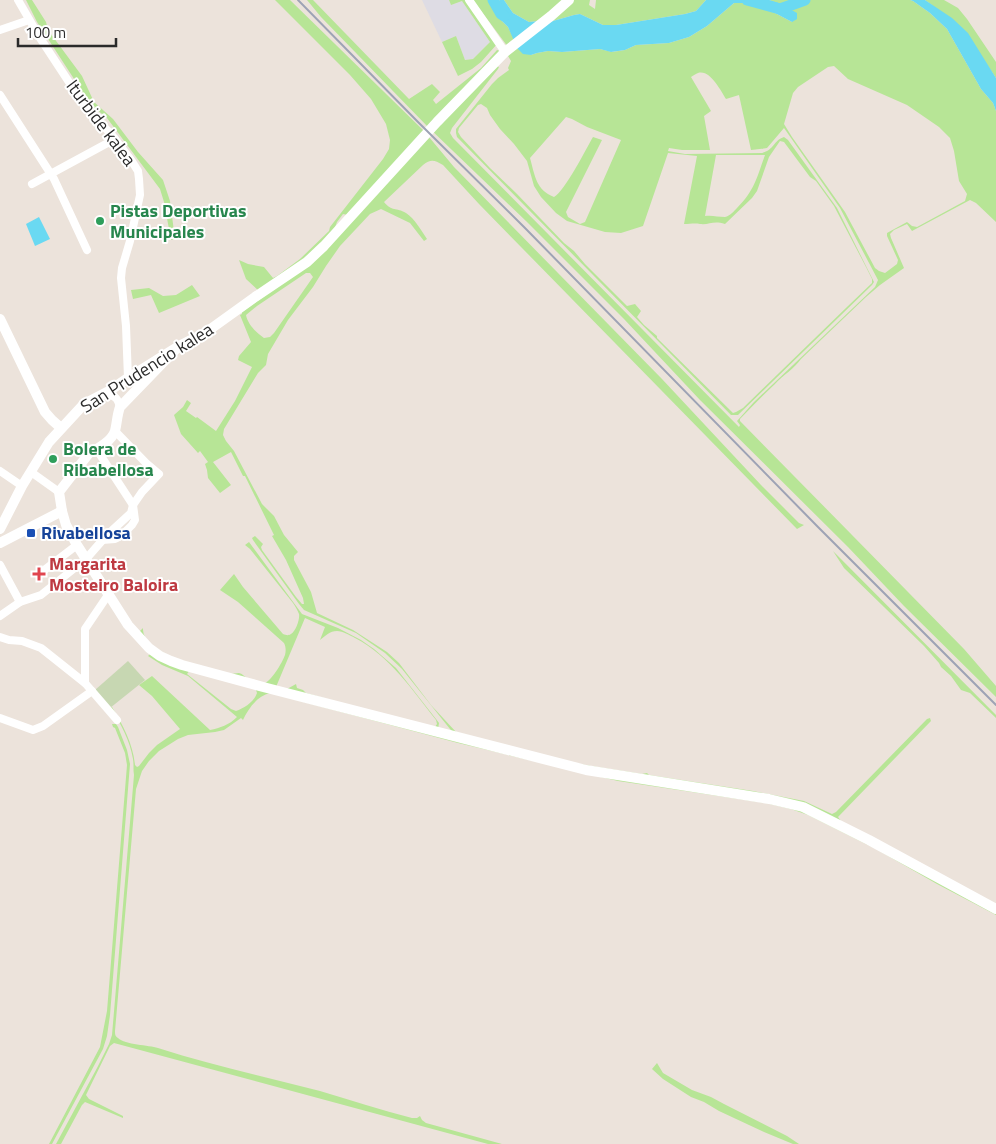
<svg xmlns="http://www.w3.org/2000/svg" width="996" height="1144" viewBox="0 0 996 1144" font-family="'Titillium Web',sans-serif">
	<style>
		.industrial { fill: #dedce4 }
		.green { fill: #b7e596; fill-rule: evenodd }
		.cemetery { fill: #c7d7b2 }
		.water { fill: #6ad9f2 }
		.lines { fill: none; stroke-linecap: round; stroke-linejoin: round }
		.river { stroke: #6ad9f2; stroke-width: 11 }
		.street { stroke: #fff; stroke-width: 8 }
		.secondary { stroke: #fff; stroke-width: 10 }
		.rail { stroke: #9ea3b5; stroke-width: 2 }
		.leisure-dot { fill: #2e9e5b; stroke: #fff; stroke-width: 2 }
		.transit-dot { fill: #1a4fb4; stroke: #fff; stroke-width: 2 }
		.health-dot { fill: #e0444e; stroke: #fff; stroke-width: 2 }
		.labels { text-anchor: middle; stroke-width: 4; stroke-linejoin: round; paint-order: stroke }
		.street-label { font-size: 18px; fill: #2a2a2a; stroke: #fff }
		.leisure-label { font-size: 18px; font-weight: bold; fill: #27864d; stroke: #fff; text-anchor: start }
		.transit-label { font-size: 18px; font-weight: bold; fill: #164399; stroke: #fff; text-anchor: start }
		.health-label { font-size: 18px; font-weight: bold; fill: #be3a42; stroke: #fff; text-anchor: start }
	</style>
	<rect width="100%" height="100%" fill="#ece3db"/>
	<!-- industrial -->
	<polygon class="industrial" points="422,0 449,0 451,5 462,1 490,42 473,59 465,60 456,36 442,42"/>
	<!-- green -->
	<g class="green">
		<polygon points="26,0 32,0 46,22 48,30 82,76 94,102 113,119 138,152 163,180 170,201 175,239 171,240 164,202 160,189 107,118 91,105 37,22"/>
		<path d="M 275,0 L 290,0 L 424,131 L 454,167 L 662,379 L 761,485 L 799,523 L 804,525 L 797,529 L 479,204 L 443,165 C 434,160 431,159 423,165 L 384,202 C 392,212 396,207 406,213 C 415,219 421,230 427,239 L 424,241 L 410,223 L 381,209 L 370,214 L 340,246 L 326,266 L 313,287 L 288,320 L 268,354 L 266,365 L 258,373 L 224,429 L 223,435 L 226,441 L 234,451 L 262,504 L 274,516 L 284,535 L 298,552 L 294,556 L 294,560 L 311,592 L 317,613 L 353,630 L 387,652 L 399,663 L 431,705 L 456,732 L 578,764 L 642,774 L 647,773 L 649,775 L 753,791 L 804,801 L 832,814 L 836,812 L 927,719 L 930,718 L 931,721 L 838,817 L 841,821 L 807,806 L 604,772 L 455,734 L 450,729 L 402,669 L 385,653 L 356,633 L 304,610 L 299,604 L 253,540 L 252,538 L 255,536 L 263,544 L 261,547 L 262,550 L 296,597 L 302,604 L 304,604 L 303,598 L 286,560 L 272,536 L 274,535 L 245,476 L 243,476 L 231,452 L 213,462 L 231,485 L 220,493 L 208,478 L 207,470 L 205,464 L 208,462 L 200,451 L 198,453 L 181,434 L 174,415 L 183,407 L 187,400 L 191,403 L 186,411 L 196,418 L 197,417 L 216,431 L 235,401 L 252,367 L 238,360 L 239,356 L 251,342 L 240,315 L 242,314 L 242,312 L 301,270 L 348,215 L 343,214 L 337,222 L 334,230 L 310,255 L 259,291 L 246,279 L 239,260 L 248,264 L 264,267 L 273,278 L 277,276 L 300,259 L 329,231 L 330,227 L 383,159 L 389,149 L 390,140 L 386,124 L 371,99 L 350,75 ZM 306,273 L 310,273 L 313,277 L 274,333 L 270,337 L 264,338 C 256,332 248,325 246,315 L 257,306 Z"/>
		<path d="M 307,0 L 313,0 L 409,99 L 432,84 L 440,92 L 433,100 L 436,104 L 481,68 L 497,50 L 500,51 L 497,66 L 499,67 L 498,69 L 452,128 L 450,133 L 453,138 L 739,427 L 740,425 L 737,421 L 754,402 L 875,287 L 878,280 L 840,208 L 784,128 L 767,148 L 751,150 L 739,95 L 726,99 C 721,91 710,69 698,73 C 695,74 693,76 691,77 L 711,111 L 704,116 L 710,150 L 682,150 L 669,148 L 668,151 L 685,154 L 762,153 C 774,150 774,140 784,137 L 788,140 L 837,208 L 874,282 L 872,285 L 738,415 L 731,415 L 457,137 L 456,133 L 456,129 L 492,84 L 498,78 L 509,70 L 508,68 L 511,61 L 508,56 L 516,46 L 531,55 L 537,53 L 548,51 L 562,52 L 600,49 L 612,52 L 625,50 L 636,45 L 669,43 L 689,37 L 707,26 L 734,3 L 745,3 L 775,13 L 792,22 L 792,9 L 769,0 L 910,0 L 913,1 L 930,13 L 947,29 L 981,89 L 993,103 L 996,111 L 996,222 L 976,203 L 970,200 L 912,231 L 907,224 L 894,230 L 890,234 L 891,238 L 904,268 L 880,285 L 866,297 L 801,359 C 794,369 783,375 775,384 C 763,395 752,407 740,419 L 740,421 L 964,649 L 996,686 L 996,697 L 904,606 L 848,547 L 700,400 L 624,319 L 526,221 L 427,126 L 321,17 ZM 834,66 L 848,79 L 907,105 L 939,127 L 950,138 L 954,151 L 959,181 L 967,194 L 965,201 L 917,227 L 912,226 L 907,222 L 887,233 L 887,236 L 898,260 L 897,264 L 885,273 L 879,271 L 875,268 L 845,212 L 792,137 L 784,124 L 793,93 L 798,87 L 828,67 ZM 481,104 L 487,108 L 490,115 L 500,129 L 514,144 L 527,161 L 534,186 L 541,197 L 556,213 L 567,221 L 605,232 L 621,233 L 643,226 L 668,153 L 697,156 L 684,224 C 690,224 695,223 700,224 C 710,225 713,220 725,224 L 752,198 L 757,191 L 769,157 L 780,141 L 784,142 L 810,177 L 816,181 L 834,206 L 866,267 L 872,279 L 872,283 L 848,306 L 743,408 L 736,412 L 733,413 L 657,338 L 657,336 L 644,325 L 637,317 L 641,311 L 635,304 L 627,306 L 585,264 L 574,251 L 564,243 L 517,194 L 490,168 L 461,137 L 458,132 L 459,128 L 478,105 ZM 566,117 L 572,119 L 587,127 L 621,140 L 585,222 L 580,224 L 568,217 L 566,212 L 602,140 L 593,137 C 586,149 565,191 554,197 C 536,190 535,176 530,158 ZM 716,155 L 765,155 C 757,177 755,190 737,208 C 734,211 730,216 725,217 C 718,217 712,215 705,216 Z"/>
		<polygon points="449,0 466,0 498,43 481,62 472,69 458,76 442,42 456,36 465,60 473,59 490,42 462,1 451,5"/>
		<polygon points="473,0 500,0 492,7 497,16 508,27 515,41 508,47"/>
		<polygon points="504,0 590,0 589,5 595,9 596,0 706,0 696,11 685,14 616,25 603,25 580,14 574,15 546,23 540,21 529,22 513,13"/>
		<polygon points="925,0 944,0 958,8 967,19 996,62 996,78 982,57 932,5"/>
		<polygon points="192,285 200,296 159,313 151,295 133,299 131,290 149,288 163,296 176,295"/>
		<path d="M 249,542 L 302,614 L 338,628 L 361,640 L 374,649 L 396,668 L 436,719 L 439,723 L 438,729 L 290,693 L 287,689 L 296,684 L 297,688 L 303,690 L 306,693 L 365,710 L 429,726 L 435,727 L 437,724 L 436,720 C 412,690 390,656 355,638 C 349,635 343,631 337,631 C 330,631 325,636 320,640 L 325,627 L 305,618 L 276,687 L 274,688 C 256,684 239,679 221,674 C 191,666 158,659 138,633 L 143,628 C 141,651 191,664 208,668 C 215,670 223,673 231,674 C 233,674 236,673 239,673 C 243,674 245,677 248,679 C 253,681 258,683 263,684 C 271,682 282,663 285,655 C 286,651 286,647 284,643 L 238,602 L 220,590 L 234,574 L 243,587 L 283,634 C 286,635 288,636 291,634 C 296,631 300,619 299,614 C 298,611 295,606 293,603 L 250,549 L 245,545 Z"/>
		<polygon points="833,551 996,715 996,718 970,693 961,690 951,676 941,667 939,663 924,646 844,568"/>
		<path d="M 151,653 L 190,670 L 187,674 L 231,709 L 236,711 C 244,708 254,702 257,693 L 255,687 L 458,740 L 794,806 L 996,912 L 996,915 L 937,884 L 876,849 L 808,815 L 791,809 L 766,803 L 618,781 L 458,743 L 270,693 C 257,696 248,709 243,720 L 241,718 L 224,730 L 215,732 L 188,735 L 178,739 L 159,751 L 149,761 L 142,771 L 136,789 L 115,1031 C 115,1034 115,1036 118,1038 C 125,1045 149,1045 158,1048 C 211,1065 266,1077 320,1091 C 351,1100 381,1110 412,1118 L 417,1118 L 420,1116 L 422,1120 L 426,1123 L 502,1144 L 488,1144 L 114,1043 L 110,1046 L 86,1095 L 89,1099 L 123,1116 L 123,1118 L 85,1102 L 82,1105 L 61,1144 L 56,1144 L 97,1068 L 109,1044 L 112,1035 L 134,775 C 133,770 134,765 133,759 C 130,741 121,723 110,708 L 112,707 C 123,725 133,744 135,765 L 137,767 L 139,766 L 149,753 L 157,745 L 180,729 L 152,696 L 139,685 L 152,676 L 210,730 C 220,728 229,725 237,717 L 188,676 L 162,665 L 148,656 Z"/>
		<polygon points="112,724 116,724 118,727 127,750 130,764 110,1015 107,1036 103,1049 52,1144 49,1144 100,1047 107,1011 127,765 125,753 115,728 113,727"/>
		<polygon points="657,1063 663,1073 692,1090 711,1097 724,1104 787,1136 799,1144 793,1144 764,1132 719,1111 704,1102 691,1097 663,1079 652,1069"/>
	</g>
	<!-- cemetery -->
	<polygon class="cemetery" points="128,661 145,680 110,708 95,690"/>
	<!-- water -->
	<g class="water">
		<polygon points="500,0 504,0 513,13 529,22 540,21 546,23 574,15 580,14 603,25 616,25 685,14 696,11 706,0 769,0 779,3 797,13 797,19 792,22 775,13 745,3 734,3 707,26 689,37 669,43 636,45 625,50 611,52 600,49 562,52 548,51 537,53 531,55 523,54 517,48 508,27 497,16 492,7"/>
		<polygon points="910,0 925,0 952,18 968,33 996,78 996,111 993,103 981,89 947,29 930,13 913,1"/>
		<polygon points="39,217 50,239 35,246 26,224"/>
	</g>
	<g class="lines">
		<!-- river -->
		<g class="river">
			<polyline points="493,0 501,14 504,16"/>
			<polyline points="747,0 780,9 805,0"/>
		</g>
		<!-- street -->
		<g class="street">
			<polyline points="18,0 40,38 86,108 111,134 131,160 138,171 139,179 140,195 130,241 122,268 121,278 126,326 128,378"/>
			<polyline points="469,0 505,52"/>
			<polyline points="0,30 29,20"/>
			<polyline points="0,95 54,179 87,250"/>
			<polyline points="32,184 115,139"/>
			<path d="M 105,393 C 115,397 117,396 120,407"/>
			<polyline points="97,450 133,505 135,520 132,525 121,536 115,539 102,540"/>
			<polyline points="0,471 22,486"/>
			<polyline points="31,472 59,492"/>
			<polyline points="0,565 20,602"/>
			<polyline points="43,571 77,545"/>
			<polyline points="108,595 85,629 85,683 117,720"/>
			<polyline points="0,616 20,602 41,595 86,559 107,535 131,513 133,505 142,492 159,474 146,463 115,431"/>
			<polyline points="0,637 9,640 22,641 41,648 85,683"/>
			<polyline points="0,718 33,730 43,726 92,691"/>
		</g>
		<!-- secondary -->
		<g class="secondary">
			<polyline points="0,319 45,412 52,420 61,428"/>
			<path d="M 179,346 L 120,407 C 117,415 117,423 115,431 C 112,440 99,449 90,452 L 59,492 L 62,511 L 66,525 L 77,545 L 128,625 L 149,648 L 160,656 L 171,661 L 182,665 L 267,688 L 586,770 L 769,799 L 803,807 L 869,840 L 996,909"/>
			<polyline points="0,529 22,486 49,442 84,404 109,391 128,378 179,346 205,333 255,297 307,262 324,246 437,122 505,52 551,16 569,0"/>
			<polyline points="0,543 62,511"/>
		</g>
		<!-- rail -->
		<polyline class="rail" points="298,0 418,122 525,228 818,527 996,705"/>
	</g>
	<!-- markers -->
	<g class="leisure-dot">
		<circle cx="100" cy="221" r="5"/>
		<circle cx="53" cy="459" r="5"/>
	</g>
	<rect class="transit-dot" x="26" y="528" width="10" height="10" rx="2.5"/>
	<path class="health-dot" d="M36.5 566.5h5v5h5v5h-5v5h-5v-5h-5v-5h5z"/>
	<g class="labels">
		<!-- street labels -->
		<g class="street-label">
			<text transform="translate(101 123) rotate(53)" y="6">Iturbide kalea</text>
			<text transform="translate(147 368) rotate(-32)" y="6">San Prudencio kalea</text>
		</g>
		<!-- leisure labels -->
		<g class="leisure-label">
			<text x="110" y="217">Pistas Deportivas<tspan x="110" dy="21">Municipales</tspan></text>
			<text x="63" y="455">Bolera de<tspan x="63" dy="21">Ribabellosa</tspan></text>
		</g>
		<!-- transit labels -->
		<g class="transit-label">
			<text x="41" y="539">Rivabellosa</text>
		</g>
		<!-- health labels -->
		<g class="health-label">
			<text x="49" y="570">Margarita<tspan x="49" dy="21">Mosteiro Baloira</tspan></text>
		</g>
	</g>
	<!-- scale -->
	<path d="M18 38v8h98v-8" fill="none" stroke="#2a2a2a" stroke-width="2.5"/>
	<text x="25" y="38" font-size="15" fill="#2a2a2a" stroke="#ffffff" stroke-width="4" paint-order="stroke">100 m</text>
</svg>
